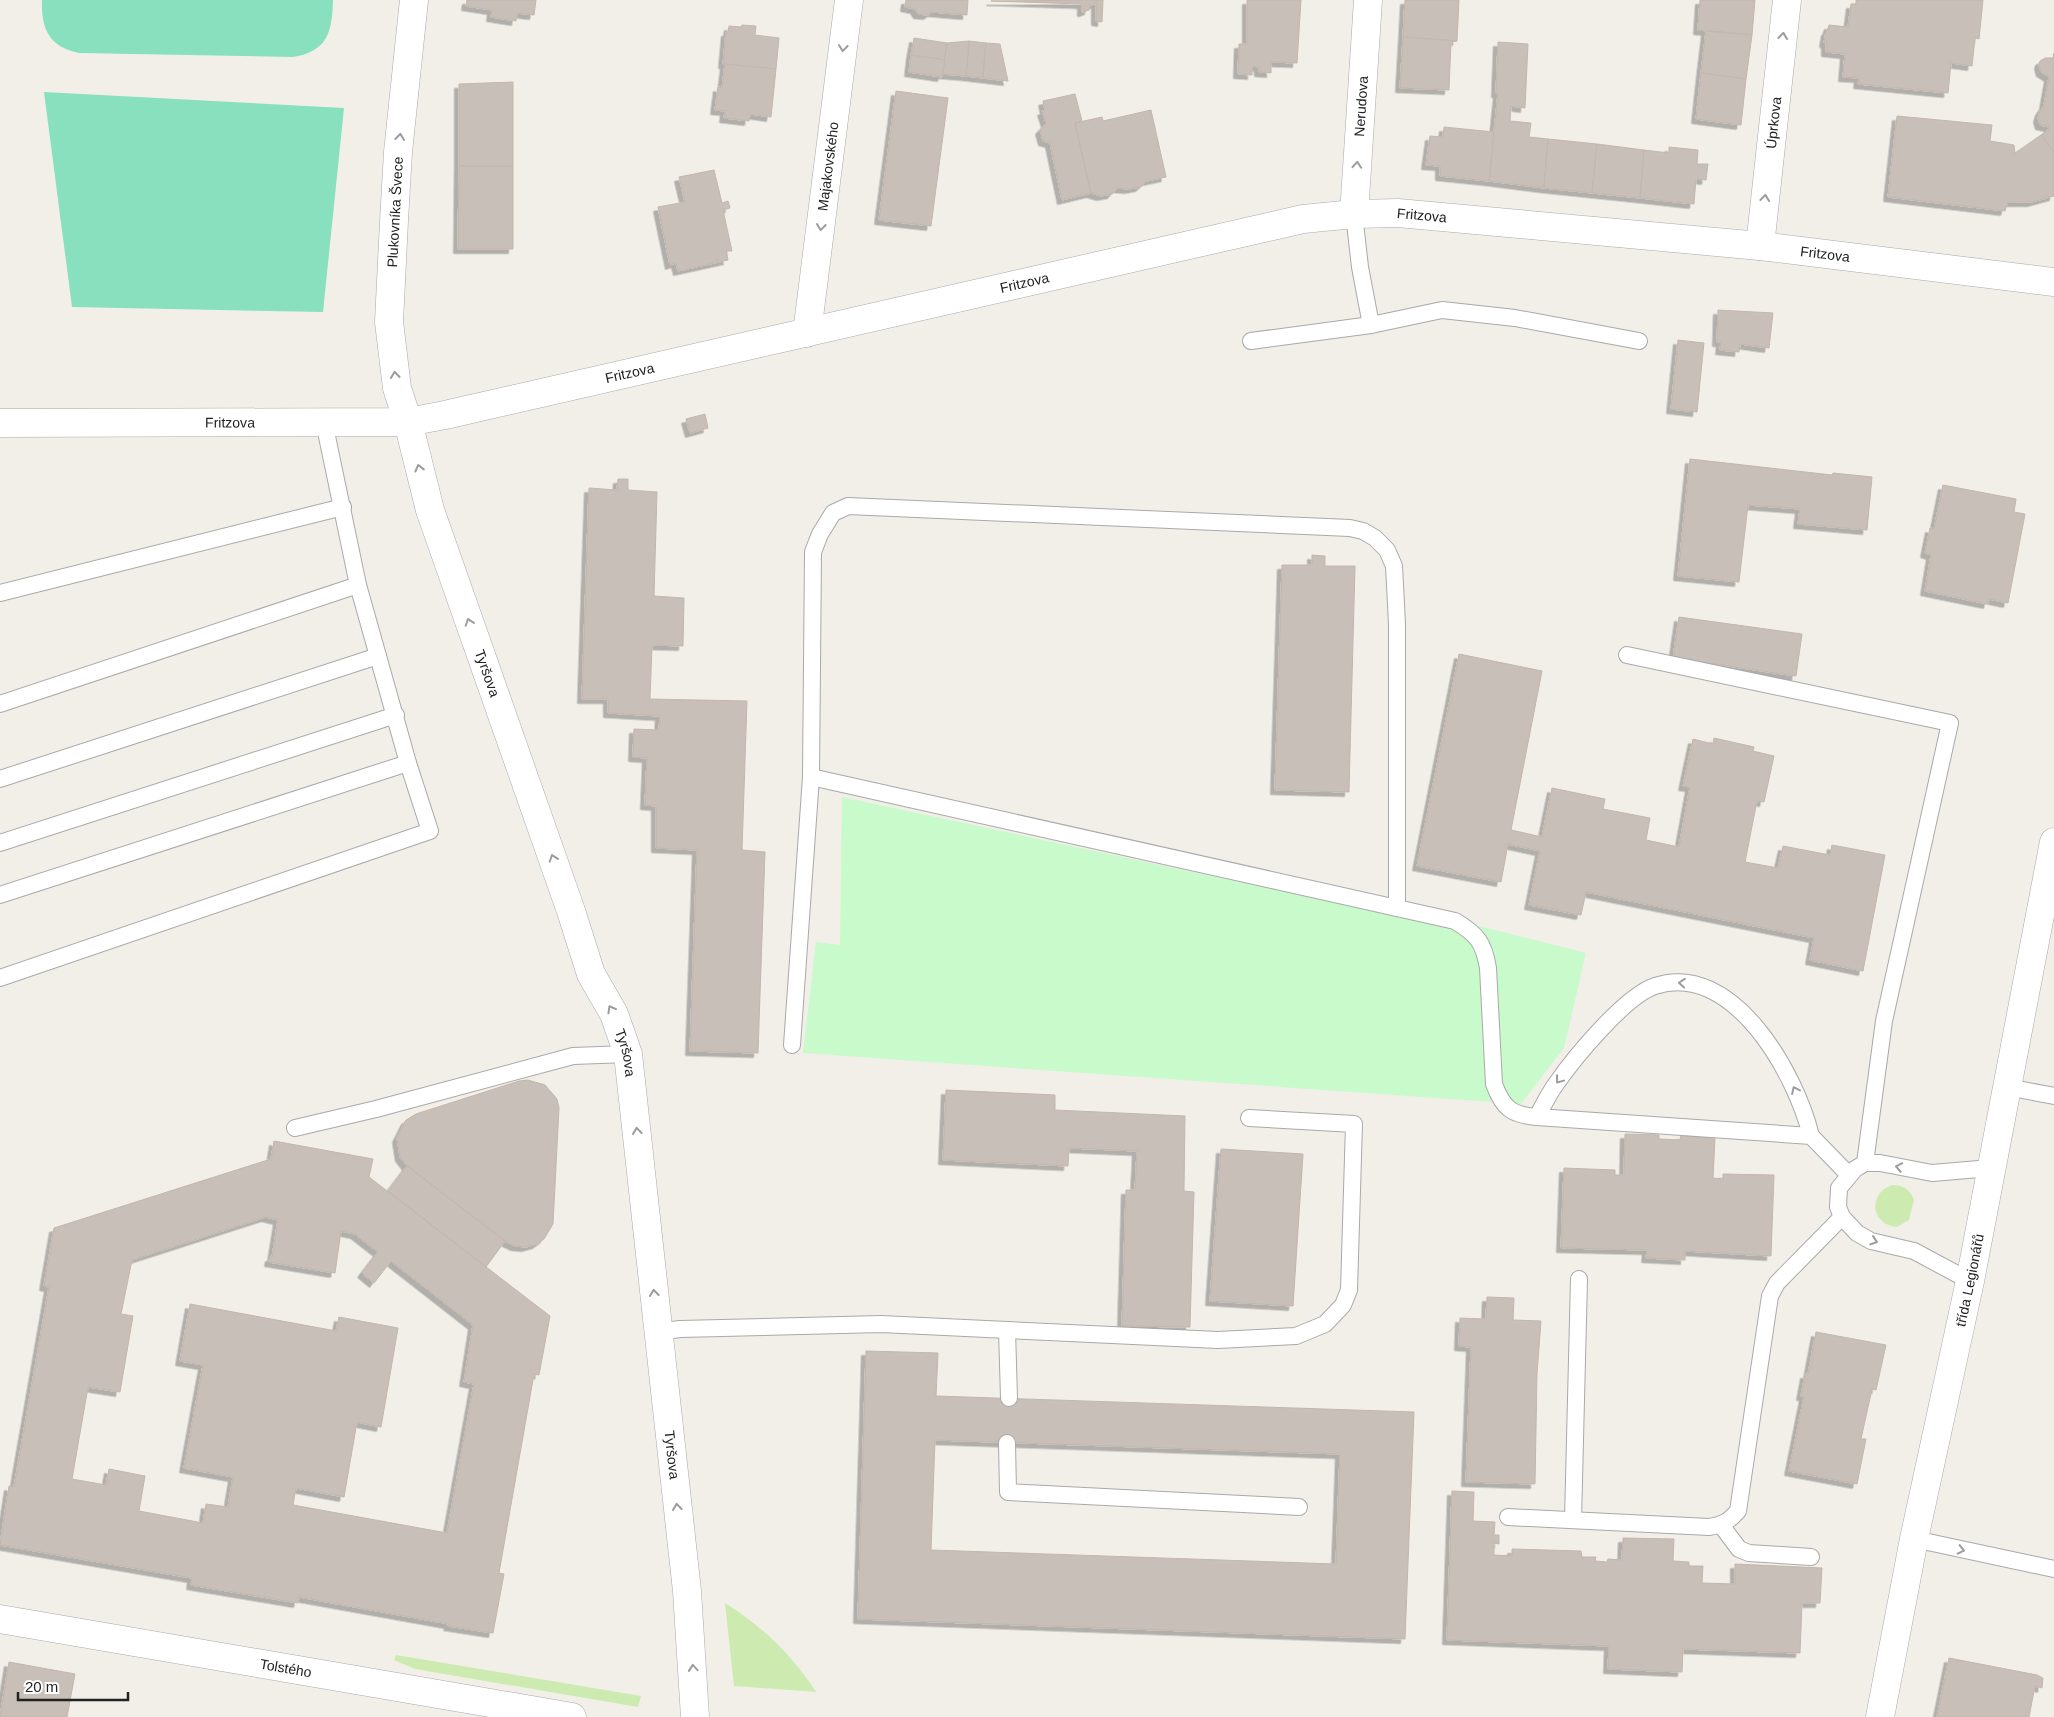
<svg xmlns="http://www.w3.org/2000/svg" width="2054" height="1717" viewBox="0 0 2054 1717" font-family="Arial,sans-serif">
	<style>
		.grass { fill: #cdebb0 }
		.park { fill: #c8facc }
		.pitch { fill: #88e0be }
		.building { fill: #c7bfb8; stroke: #c4b6ab; fill-rule: evenodd; filter: url(#shadow) }
		.lines { fill: none; stroke-linecap: round; stroke-linejoin: round }
		.service-casing { stroke: #a9a9a9; stroke-width: 18 }
		.minor-casing { stroke: #a9a9a9; stroke-width: 29 }
		.tertiary-casing { stroke: #a9a9a9; stroke-width: 29 }
		.service { stroke: #fff; stroke-width: 16 }
		.minor { stroke: #fff; stroke-width: 28 }
		.tertiary { stroke: #fff; stroke-width: 28 }
		.oneway { stroke: #9c9c9c }
		.labels { text-anchor: middle; stroke-width: 4.5; stroke-linejoin: round; paint-order: stroke }
		.street-label { font-size: 14px; fill: #222; stroke: #fff }
	</style>
	<defs>
		<filter id="shadow"><feDropShadow dx="-4.5" dy="4.5" stdDeviation="0" flood-color="#0004"/></filter>
	</defs>
	<rect width="100%" height="100%" fill="#f2efe9"/>
	<!-- grass -->
	<g class="grass">
		<path d="M 1892,1185 C 1903,1185 1910,1189 1914,1200 L 1909,1220 L 1897,1227 C 1871,1225 1867,1194 1892,1185 Z"/>
		<path d="M 725,1603 C 763,1627 792,1655 816,1692 L 734,1686 Z"/>
		<polygon points="396,1655 641,1696 638,1707 415,1669 394,1660"/>
	</g>
	<!-- park -->
	<polygon class="park" points="842,797 1394,915 1483,927 1586,953 1564,1048 1521,1104 803,1053 816,942 840,945"/>
	<!-- pitch -->
	<g class="pitch">
		<path d="M 42,0 L 333,0 C 332,32 328,51 293,57 L 79,53 C 49,47 41,29 42,0 Z"/>
		<polygon points="44,92 344,108 323,312 72,307"/>
	</g>
	<!-- building -->
	<g class="building">
		<polygon points="467,0 536,0 534,15 517,13 516,21 491,17 492,10 466,6"/>
		<polygon points="906,0 968,0 967,15 932,12 928,15 918,14 915,9 905,7"/>
		<polygon points="1103,0 1102,22 1096,21 1096,4 1090,4 1089,10 1084,12 1082,12 1082,4 991,1"/>
		<polygon points="1247,0 1301,0 1297,63 1271,62 1271,73 1259,72 1259,67 1252,66 1252,75 1238,74 1239,44 1247,44"/>
		<polygon points="1405,0 1459,0 1457,41 1403,37"/>
		<polygon points="1700,0 1755,0 1752,35 1698,30"/>
		<polygon points="1856,0 1983,0 1979,39 1975,38 1972,66 1951,63 1948,93 1858,84 1859,78 1843,77 1845,54 1826,52 1826,43 1824,43 1826,31 1827,31 1829,25 1848,27 1851,4 1856,4"/>
		<polygon points="742,25 756,26 755,35 779,38 776,69 723,64 726,32 728,32 729,26 741,27"/>
		<polygon points="1706,31 1752,35 1746,79 1701,73"/>
		<polygon points="1403,37 1457,41 1451,42 1449,90 1400,88"/>
		<polygon points="914,38 947,43 945,60 911,55"/>
		<polygon points="969,41 986,43 983,78 966,76"/>
		<polygon points="969,41 966,76 942,74 947,43"/>
		<polygon points="1498,42 1528,44 1525,108 1511,106 1510,121 1531,123 1529,137 1548,139 1544,188 1489,181 1498,93 1496,93"/>
		<polygon points="986,43 1000,44 1008,81 983,78"/>
		<polygon points="2054,53 2054,152 2041,135 2048,130 2049,127 2040,125 2038,118 2040,111 2044,105 2049,77 2041,72 2039,65 2040,61 2045,58 2053,58"/>
		<polygon points="911,55 945,60 942,77 909,72"/>
		<polygon points="725,64 776,69 771,117 750,114 749,121 724,118 725,111 715,110 718,87 722,88"/>
		<polygon points="1701,73 1746,79 1741,125 1696,119"/>
		<polygon points="513,82 513,166 459,166 459,84"/>
		<polygon points="896,91 948,98 931,226 879,220"/>
		<polygon points="1075,94 1082,121 1075,123 1091,193 1062,200 1050,143 1043,141 1040,130 1046,123 1042,111 1045,110 1043,101"/>
		<polygon points="1151,110 1166,177 1147,181 1140,187 1129,189 1117,188 1112,194 1101,196 1091,193 1075,123 1102,117 1103,121"/>
		<polygon points="1897,116 1992,125 1990,141 2014,145 2015,153 2041,135 2054,152 2054,196 2032,202 2008,202 2005,211 1888,197"/>
		<polygon points="1444,127 1494,132 1489,181 1440,176 1440,166 1426,165 1430,136 1443,137"/>
		<polygon points="1548,139 1597,144 1592,193 1544,188"/>
		<polygon points="1597,144 1644,150 1640,198 1592,193"/>
		<polygon points="1669,147 1698,150 1697,164 1708,164 1706,180 1696,179 1694,204 1640,198 1644,150 1669,153"/>
		<polygon points="459,166 513,166 513,249 458,249"/>
		<polygon points="714,170 722,203 728,201 730,208 723,210 732,251 726,251 728,260 678,271 676,263 670,265 658,207 685,202 679,177"/>
		<polygon points="1718,310 1773,313 1769,348 1740,344 1739,352 1720,350 1721,342 1717,342"/>
		<polygon points="1678,340 1704,343 1697,412 1671,409"/>
		<polygon points="705,414 708,428 690,433 686,419"/>
		<polygon points="1690,459 1832,475 1833,473 1872,477 1867,530 1798,524 1800,509 1748,505 1739,582 1678,576"/>
		<polygon points="618,479 628,479 628,490 657,492 654,596 684,598 683,646 652,645 650,699 747,701 742,850 765,852 758,1053 690,1051 697,850 656,848 656,806 645,805 647,758 633,757 634,729 659,730 660,716 608,713 608,699 582,699 589,488 617,490"/>
		<polygon points="1943,485 2016,499 2014,512 2025,514 2008,603 1989,599 1988,604 1925,591 1931,555 1925,553 1930,528 1934,529"/>
		<polygon points="1312,555 1325,556 1325,566 1355,566 1349,792 1275,790 1282,565 1312,565"/>
		<polygon points="1679,617 1802,634 1796,676 1673,658"/>
		<polygon points="1459,654 1542,671 1511,830 1542,837 1552,788 1605,799 1603,809 1650,818 1646,840 1679,847 1690,787 1683,786 1693,739 1713,744 1714,738 1754,747 1753,751 1774,756 1764,802 1757,801 1745,862 1778,868 1783,846 1830,855 1832,845 1885,855 1863,971 1810,960 1814,938 1586,892 1581,915 1529,905 1540,851 1508,844 1501,882 1417,866"/>
		<polygon points="528,1080 545,1085 557,1099 559,1108 553,1224 544,1239 537,1244 526,1247 515,1246 505,1241 407,1166 400,1157 397,1138 406,1120 416,1114 519,1081"/>
		<polygon points="946,1090 1055,1095 1055,1110 1185,1116 1184,1191 1194,1192 1190,1327 1122,1326 1126,1190 1135,1190 1137,1151 1069,1148 1068,1166 943,1160"/>
		<polygon points="1625,1134 1659,1135 1659,1139 1680,1140 1681,1135 1715,1137 1713,1178 1723,1179 1723,1174 1774,1175 1771,1256 1685,1251 1685,1260 1646,1258 1647,1250 1561,1248 1564,1168 1615,1170 1615,1175 1624,1175"/>
		<path d="M 274,1141 L 373,1159 L 369,1177 L 550,1316 L 539,1375 L 534,1374 L 499,1573 L 504,1574 L 493,1633 L 448,1626 L 449,1624 L 299,1597 L 298,1603 L 191,1585 L 192,1578 L 0,1545 L 9,1486 L 14,1487 L 49,1287 L 44,1286 L 54,1228 L 271,1159 ZM 266,1217 L 278,1220 L 272,1257 L 270,1257 L 269,1262 L 335,1273 L 341,1231 L 355,1234 L 378,1252 L 362,1273 L 374,1283 L 391,1261 L 473,1325 L 464,1382 L 474,1384 L 447,1533 L 293,1505 L 296,1488 L 344,1497 L 357,1422 L 381,1427 L 398,1328 L 339,1317 L 336,1331 L 190,1304 L 180,1361 L 203,1365 L 184,1468 L 233,1477 L 228,1507 L 206,1504 L 203,1523 L 139,1511 L 145,1476 L 109,1469 L 106,1485 L 72,1479 L 88,1387 L 120,1392 L 133,1316 L 121,1314 L 132,1260 Z"/>
		<polygon points="1221,1149 1303,1154 1293,1306 1210,1301"/>
		<polygon points="407,1166 505,1241 486,1267 388,1191"/>
		<polygon points="1487,1297 1514,1298 1513,1320 1541,1321 1537,1374 1535,1484 1466,1482 1471,1347 1459,1346 1460,1318 1486,1319"/>
		<polygon points="1816,1332 1886,1345 1876,1390 1872,1389 1861,1439 1866,1439 1857,1484 1789,1471 1804,1396 1801,1396 1805,1374 1808,1374"/>
		<path d="M 866,1351 L 938,1353 L 936,1396 L 1414,1412 L 1405,1639 L 858,1619 ZM 935,1440 L 1340,1454 L 1336,1564 L 931,1550 Z"/>
		<polygon points="1452,1491 1474,1492 1473,1521 1495,1522 1494,1535 1499,1535 1499,1544 1494,1543 1494,1555 1512,1556 1512,1549 1581,1551 1582,1557 1596,1557 1595,1561 1607,1562 1608,1559 1622,1560 1623,1538 1674,1539 1673,1561 1689,1562 1689,1566 1703,1566 1702,1583 1735,1584 1735,1564 1822,1568 1820,1603 1802,1603 1800,1653 1683,1649 1682,1672 1608,1669 1609,1646 1447,1640"/>
		<polygon points="1949,1658 2037,1675 2043,1678 2042,1688 2035,1686 2029,1717 1937,1717"/>
		<polygon points="9,1662 75,1674 67,1717 0,1717"/>
	</g>
	<g class="lines">
		<defs>
			<g id="service">
				<polyline points="1354,214 1360,267 1371,325"/>
				<polyline points="1251,341 1371,325 1442,310 1515,318 1639,341"/>
				<polyline points="0,593 343,507"/>
				<polyline points="1627,655 1950,723 1884,1021 1865,1163"/>
				<polyline points="0,704 358,585"/>
				<path d="M 811,777 L 1455,921 C 1477,934 1484,943 1488,968 L 1494,1084 C 1503,1108 1511,1115 1537,1117 L 1811,1136 L 1849,1175"/>
				<polyline points="0,779 378,656"/>
				<polyline points="0,843 396,715"/>
				<polyline points="0,895 408,763"/>
				<polyline points="0,978 430,831 408,763 358,585 324,422"/>
				<polyline points="792,1045 811,777 813,552 820,534 833,513 848,506 1350,528 1363,531 1375,538 1387,550 1394,566 1397,624 1397,908"/>
				<polyline points="2007,1087 2054,1096"/>
				<path d="M 1537,1117 C 1543,1106 1548,1095 1556,1084 C 1574,1058 1625,996 1655,986 C 1733,960 1796,1074 1811,1136"/>
				<polyline points="295,1128 376,1109 573,1056 628,1054"/>
				<polyline points="1970,1281 1914,1251 1871,1241 1857,1233 1842,1217 1838,1207 1839,1188 1855,1169 1865,1163 1880,1163 1932,1173 1991,1168"/>
				<polyline points="1007,1330 1009,1398"/>
				<polyline points="658,1332 680,1329 881,1324 1218,1340 1296,1336 1325,1324 1343,1305 1349,1290 1354,1124 1249,1118"/>
				<polyline points="1007,1443 1008,1492 1299,1507"/>
				<path d="M 1508,1517 L 1709,1527 C 1723,1525 1729,1521 1738,1511 L 1770,1296 L 1777,1283 L 1842,1217"/>
				<polyline points="1573,1520 1579,1279"/>
				<polyline points="1721,1525 1739,1549 1749,1553 1811,1557"/>
				<polyline points="1914,1539 2054,1569"/>
			</g>
			<g id="minor">
				<path id="s1" d="M 414,0 L 398,152 L 394,221 L 389,322 L 397,388 L 408,422 L 430,510 L 571,911 L 591,974 L 614,1014 L 628,1054 L 687,1591 L 695,1717"/>
				<path id="s2" d="M 1354,214 L 1368,0"/>
				<path id="s3" d="M 1760,246 L 1787,0"/>
				<path id="s4" d="M 807,333 L 849,0"/>
				<path id="s5" d="M 0,1619 L 572,1717"/>
				<path id="s6" d="M 1880,1717 L 1914,1539 L 1970,1281 L 2054,842"/>
			</g>
			<g id="tertiary">
				<path id="s7" d="M 0,423 L 408,422 L 445,415 L 1303,219 L 1354,214 L 1398,213 L 1760,246 L 2054,282"/>
			</g>
		</defs>
		<!-- service casing -->
		<use href="#service" class="service-casing"/>
		<!-- minor casing -->
		<use href="#minor" class="minor-casing"/>
		<!-- tertiary casing -->
		<use href="#tertiary" class="tertiary-casing"/>
		<!-- service -->
		<use href="#service" class="service"/>
		<!-- minor -->
		<use href="#minor" class="minor"/>
		<!-- tertiary -->
		<use href="#tertiary" class="tertiary"/>
	</g>
	<!-- one-way arrows -->
	<defs><path id="oneway-chevron" d="M-2-3.5L2.5 0L-2 3.5" fill="none" stroke-width="1.6" stroke-linecap="round" stroke-linejoin="round" transform="scale(1.25)"/></defs>
	<g class="oneway">
		<use href="#oneway-chevron" transform="translate(1783 36) rotate(-84)"/>
		<use href="#oneway-chevron" transform="translate(843 48) rotate(97)"/>
		<use href="#oneway-chevron" transform="translate(400 137) rotate(-84)"/>
		<use href="#oneway-chevron" transform="translate(1357 165) rotate(-86)"/>
		<use href="#oneway-chevron" transform="translate(1765 198) rotate(-84)"/>
		<use href="#oneway-chevron" transform="translate(821 227) rotate(97)"/>
		<use href="#oneway-chevron" transform="translate(395 375) rotate(-96)"/>
		<use href="#oneway-chevron" transform="translate(419 468) rotate(-104)"/>
		<use href="#oneway-chevron" transform="translate(469 622) rotate(-109)"/>
		<use href="#oneway-chevron" transform="translate(553 858) rotate(-109)"/>
		<use href="#oneway-chevron" transform="translate(1682 983) rotate(-175)"/>
		<use href="#oneway-chevron" transform="translate(611 1009) rotate(-119)"/>
		<use href="#oneway-chevron" transform="translate(1559 1080) rotate(127)"/>
		<use href="#oneway-chevron" transform="translate(1795 1090) rotate(-115)"/>
		<use href="#oneway-chevron" transform="translate(637 1131) rotate(-96)"/>
		<use href="#oneway-chevron" transform="translate(1899 1167) rotate(-169)"/>
		<use href="#oneway-chevron" transform="translate(1874 1241) rotate(18)"/>
		<use href="#oneway-chevron" transform="translate(654 1293) rotate(-96)"/>
		<use href="#oneway-chevron" transform="translate(677 1507) rotate(-96)"/>
		<use href="#oneway-chevron" transform="translate(1961 1550) rotate(13)"/>
		<use href="#oneway-chevron" transform="translate(693 1668) rotate(-95)"/>
	</g>
	<g class="labels">
		<!-- street labels -->
		<g class="street-label">
			<text dy="5" stroke="none"><textPath href="#s2" startOffset="108">Nerudova</textPath></text>
			<text dy="5" stroke="none"><textPath href="#s3" startOffset="124">Úprkova</textPath></text>
			<text dy="5" stroke="none"><textPath href="#s4" startOffset="168">Majakovského</textPath></text>
			<text transform="translate(395 212) rotate(-87)" y="5">Plukovníka Švece</text>
			<text dy="5" stroke="none"><textPath href="#s7" startOffset="1445">Fritzova</textPath></text>
			<text dy="5" stroke="none"><textPath href="#s7" startOffset="1850">Fritzova</textPath></text>
			<text dy="5" stroke="none"><textPath href="#s7" startOffset="1040">Fritzova</textPath></text>
			<text dy="5" stroke="none"><textPath href="#s7" startOffset="635">Fritzova</textPath></text>
			<text dy="5" stroke="none"><textPath href="#s7" startOffset="230">Fritzova</textPath></text>
			<text dy="5" stroke="none"><textPath href="#s1" startOffset="689">Tyršova</textPath></text>
			<text dy="5" stroke="none"><textPath href="#s1" startOffset="1094">Tyršova</textPath></text>
			<text dy="5" stroke="none"><textPath href="#s6" startOffset="446">třída Legionářů</textPath></text>
			<text dy="5" stroke="none"><textPath href="#s1" startOffset="1499">Tyršova</textPath></text>
			<text dy="5" stroke="none"><textPath href="#s5" startOffset="290">Tolstého</textPath></text>
		</g>
	</g>
	<!-- scale -->
	<path d="M18 1692v8h110v-8" fill="none" stroke="#222222" stroke-width="2.5"/>
	<text x="25" y="1692" font-size="15" fill="#222222" stroke="#ffffff" stroke-width="4" paint-order="stroke">20 m</text>
</svg>
